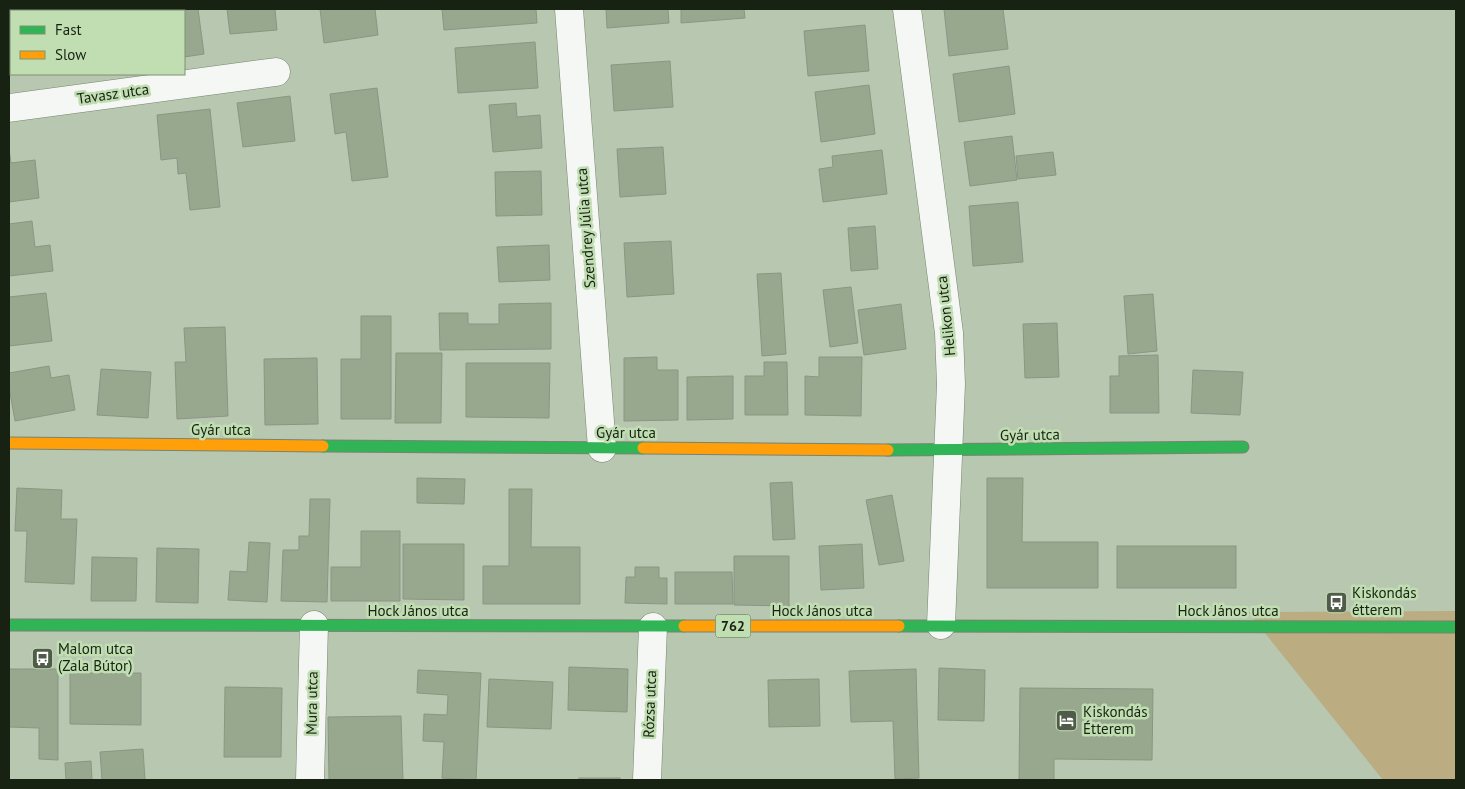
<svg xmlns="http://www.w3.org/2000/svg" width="1465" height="789" viewBox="0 0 1465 789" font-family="'PT Sans',sans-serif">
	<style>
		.green { fill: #bbac81 }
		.building { fill: #98a88f; stroke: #8a9684 }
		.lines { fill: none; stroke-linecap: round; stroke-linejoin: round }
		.street-casing { stroke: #788371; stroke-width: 29 }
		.fast-casing { stroke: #788371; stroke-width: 13 }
		.slow-casing { stroke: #788371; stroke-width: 13 }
		.street { stroke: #f4f7f3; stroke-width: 28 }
		.fast { stroke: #30b455; stroke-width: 11 }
		.slow { stroke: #ff9f0a; stroke-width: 11 }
		.labels { text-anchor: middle; stroke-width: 5; stroke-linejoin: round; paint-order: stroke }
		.shield { fill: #c1deb3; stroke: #4b5a42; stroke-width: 1 }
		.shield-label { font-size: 14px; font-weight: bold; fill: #182212 }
		.street-label { font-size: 15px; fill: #182212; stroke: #c1deb3 }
		.poi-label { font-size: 15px; fill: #182212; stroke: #c1deb3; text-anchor: start }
	</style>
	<rect width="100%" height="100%" fill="#b8c7b0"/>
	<!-- green -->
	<polygon class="green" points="1456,611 1456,780 1383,780 1248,612"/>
	<!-- building -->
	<g class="building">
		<polygon points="164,9 198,9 204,54 184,57 184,11 164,11"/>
		<polygon points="227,9 275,9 277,30 230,34"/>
		<polygon points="320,9 375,9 378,35 324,43"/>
		<polygon points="442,9 536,9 537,23 444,30"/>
		<polygon points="606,9 668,9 669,23 607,28"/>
		<polygon points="681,9 744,9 745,18 681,23"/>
		<polygon points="944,9 1003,9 1008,49 949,56"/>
		<polygon points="865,25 869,71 808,76 804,31"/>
		<polygon points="535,42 538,88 458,93 455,48"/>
		<polygon points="670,61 673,107 614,111 611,65"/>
		<polygon points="1009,66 1015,114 959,122 953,74"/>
		<polygon points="869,85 875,134 821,142 815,92"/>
		<polygon points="377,88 388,177 352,181 346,132 335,134 330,94"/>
		<polygon points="290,96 295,141 243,147 237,103"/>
		<polygon points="516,103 517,117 540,115 542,148 493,152 489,105"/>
		<polygon points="210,109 220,207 190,210 186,173 178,174 177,158 161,160 157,115"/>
		<polygon points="1012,136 1017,180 970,186 964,142"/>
		<polygon points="663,147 666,194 620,197 617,149"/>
		<polygon points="9,149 11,163 35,160 39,198 9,202"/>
		<polygon points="882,150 887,194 823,202 819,169 833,167 832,156"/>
		<polygon points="1053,152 1056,175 1018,179 1016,156"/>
		<polygon points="541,171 542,215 496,216 495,172"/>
		<polygon points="1018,202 1023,262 973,266 969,206"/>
		<polygon points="32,221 35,247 50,245 53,271 9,276 9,224"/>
		<polygon points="875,226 878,269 851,271 848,228"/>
		<polygon points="671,241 674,294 627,297 624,243"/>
		<polygon points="549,245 550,280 499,282 497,247"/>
		<polygon points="781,273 786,354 762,356 757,274"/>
		<polygon points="851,287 858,343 830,347 823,290"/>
		<polygon points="46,293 52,341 9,346 9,297"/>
		<polygon points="1153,294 1157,351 1128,354 1124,296"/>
		<polygon points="551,303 551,349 440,350 439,313 468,313 468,324 499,324 499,304"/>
		<polygon points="901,304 906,349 864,355 858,310"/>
		<polygon points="361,316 391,316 391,419 341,419 341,359 361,359"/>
		<polygon points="1057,323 1059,377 1025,378 1023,324"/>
		<polygon points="225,327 228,416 177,419 175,362 186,362 184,328"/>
		<polygon points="396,353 442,353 441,423 395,423"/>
		<polygon points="1158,355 1159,413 1110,413 1110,376 1119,376 1119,356"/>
		<polygon points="657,357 657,370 678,370 678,420 624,421 624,358"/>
		<polygon points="819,357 862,357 861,416 805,415 805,376 819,377"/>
		<polygon points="317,358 318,424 265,425 264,359"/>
		<polygon points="764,362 787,362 788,415 745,415 745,376 764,376"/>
		<polygon points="466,363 550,363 549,418 466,417"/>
		<polygon points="49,366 51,378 69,375 75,410 15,421 9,387 9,373"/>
		<polygon points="101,369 151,372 148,418 97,415"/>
		<polygon points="1193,370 1243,372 1240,415 1191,413"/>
		<polygon points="733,376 733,419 687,420 687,377"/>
		<polygon points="417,478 465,479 464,504 417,503"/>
		<polygon points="987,478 1023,478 1022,542 1098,542 1098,588 987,588"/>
		<polygon points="792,482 795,539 773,540 770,483"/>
		<polygon points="17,488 62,490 61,519 77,519 74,584 25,582 27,531 15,531"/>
		<polygon points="509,489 532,489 531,547 580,547 580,604 483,604 483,566 509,566"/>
		<polygon points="892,495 904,561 879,565 866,500"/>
		<polygon points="310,499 330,499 327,602 281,601 283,550 299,550 299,536 309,536"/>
		<polygon points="361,531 400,531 400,601 331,601 331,567 361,567"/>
		<polygon points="249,542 270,543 267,602 228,600 230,571 247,572"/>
		<polygon points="403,544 464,544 464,600 403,599"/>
		<polygon points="862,544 864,588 821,590 819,546"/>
		<rect x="1117" y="546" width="119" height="42"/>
		<polygon points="157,548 199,549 198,603 156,602"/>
		<polygon points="734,556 789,556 789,606 734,605"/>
		<polygon points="92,557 137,558 136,601 91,601"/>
		<polygon points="635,567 659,567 659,578 667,578 667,604 625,603 626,577 635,577"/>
		<polygon points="675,572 732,572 733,604 675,604"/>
		<polygon points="569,667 628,669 627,712 568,710"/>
		<polygon points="939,668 985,670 984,721 938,720"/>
		<polygon points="9,669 58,669 58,760 39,759 39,728 9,727"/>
		<polygon points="916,669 919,778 895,779 893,721 851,722 849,671"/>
		<polygon points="418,670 481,673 476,780 442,778 444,742 423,741 424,714 447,715 448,695 417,693"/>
		<polygon points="70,673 141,673 141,725 70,724"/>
		<polygon points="489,679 553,682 551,729 487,727"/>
		<polygon points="819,679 820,726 769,727 768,680"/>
		<polygon points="225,687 282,688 281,757 224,757"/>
		<polygon points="1020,688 1153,689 1152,760 1054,759 1054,780 1019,780"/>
		<polygon points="401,716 403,780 329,780 328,717"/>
		<polygon points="143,749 145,780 102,780 100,752"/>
		<polygon points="91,761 92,780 66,780 65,763"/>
		<rect x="579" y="778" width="41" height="2"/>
	</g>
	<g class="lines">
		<defs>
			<g id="street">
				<polyline points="569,9 602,448"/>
				<polyline points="907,9 949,333 951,384 941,625"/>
				<polyline points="9,108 276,72"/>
				<polyline points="310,780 314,625"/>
				<polyline points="647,780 653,627"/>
			</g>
			<g id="fast">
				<polyline points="323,446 643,448"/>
				<polyline points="888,450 1243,447"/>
				<polyline points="9,625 684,626"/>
				<polyline points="899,626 1456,627"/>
			</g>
			<g id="slow">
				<polyline points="9,443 323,446"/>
				<polyline points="643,448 888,450"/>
				<polyline points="684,626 899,626"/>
			</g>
		</defs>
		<!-- street casing -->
		<use href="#street" class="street-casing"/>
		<!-- fast casing -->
		<use href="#fast" class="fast-casing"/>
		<!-- slow casing -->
		<use href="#slow" class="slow-casing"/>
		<!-- street -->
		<use href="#street" class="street"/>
		<!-- fast -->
		<use href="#fast" class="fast"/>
		<!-- slow -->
		<use href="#slow" class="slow"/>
	</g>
	<!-- icons -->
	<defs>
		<symbol id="bus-square" viewBox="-11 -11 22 22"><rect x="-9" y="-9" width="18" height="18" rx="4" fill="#505c49" stroke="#c1deb3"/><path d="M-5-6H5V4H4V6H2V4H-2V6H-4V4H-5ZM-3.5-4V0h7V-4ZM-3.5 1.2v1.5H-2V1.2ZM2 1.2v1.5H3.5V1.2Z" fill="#fff"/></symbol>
		<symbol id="hotel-square" viewBox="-11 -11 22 22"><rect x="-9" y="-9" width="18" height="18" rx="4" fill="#505c49" stroke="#c1deb3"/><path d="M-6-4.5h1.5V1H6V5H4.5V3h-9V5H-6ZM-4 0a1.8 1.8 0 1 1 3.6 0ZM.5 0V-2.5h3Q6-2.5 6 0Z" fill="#fff"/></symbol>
	</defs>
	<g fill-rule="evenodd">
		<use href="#bus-square" x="1324" y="590" width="25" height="25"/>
		<use href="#bus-square" x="30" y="646" width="25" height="25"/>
		<use href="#hotel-square" x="1054" y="708" width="25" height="25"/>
	</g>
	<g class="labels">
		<!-- shield labels -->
		<rect class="shield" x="715.5" y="614.5" width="35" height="23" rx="4"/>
		<g class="shield-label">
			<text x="733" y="631">762</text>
		</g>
		<!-- street labels -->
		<g class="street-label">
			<text transform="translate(113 94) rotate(-8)" y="5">Tavasz utca</text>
			<text transform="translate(586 228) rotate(-94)" y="5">Szendrey Júlia utca</text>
			<text transform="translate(946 316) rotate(-96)" y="5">Helikon utca</text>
			<text x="221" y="435">Gyár utca</text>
			<text x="626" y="438">Gyár utca</text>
			<text transform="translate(1030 435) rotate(-1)" y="5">Gyár utca</text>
			<text x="418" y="616">Hock János utca</text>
			<text x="822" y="616">Hock János utca</text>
			<text x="1228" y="616">Hock János utca</text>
			<text transform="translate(312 703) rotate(-89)" y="5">Mura utca</text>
			<text transform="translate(650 704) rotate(-88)" y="5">Rózsa utca</text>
		</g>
		<!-- poi labels -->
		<g class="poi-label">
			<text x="1352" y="598">Kiskondás<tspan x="1352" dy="17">étterem</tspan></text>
			<text x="58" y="654">Malom utca<tspan x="58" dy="17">(Zala Bútor)</tspan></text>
			<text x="1083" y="717">Kiskondás<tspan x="1083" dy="17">Étterem</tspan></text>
		</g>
	</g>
	<!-- border -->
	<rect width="1465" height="789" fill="none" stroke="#182212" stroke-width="20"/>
	<!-- legend -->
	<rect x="10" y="10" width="175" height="65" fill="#c1deb3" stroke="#7d9373"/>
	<rect x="20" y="26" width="25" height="8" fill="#30b455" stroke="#7d9373"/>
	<text x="55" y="35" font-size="15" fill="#182212">Fast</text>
	<rect x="20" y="51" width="25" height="8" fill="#ff9f0a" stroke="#7d9373"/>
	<text x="55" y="60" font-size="15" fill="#182212">Slow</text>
</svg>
